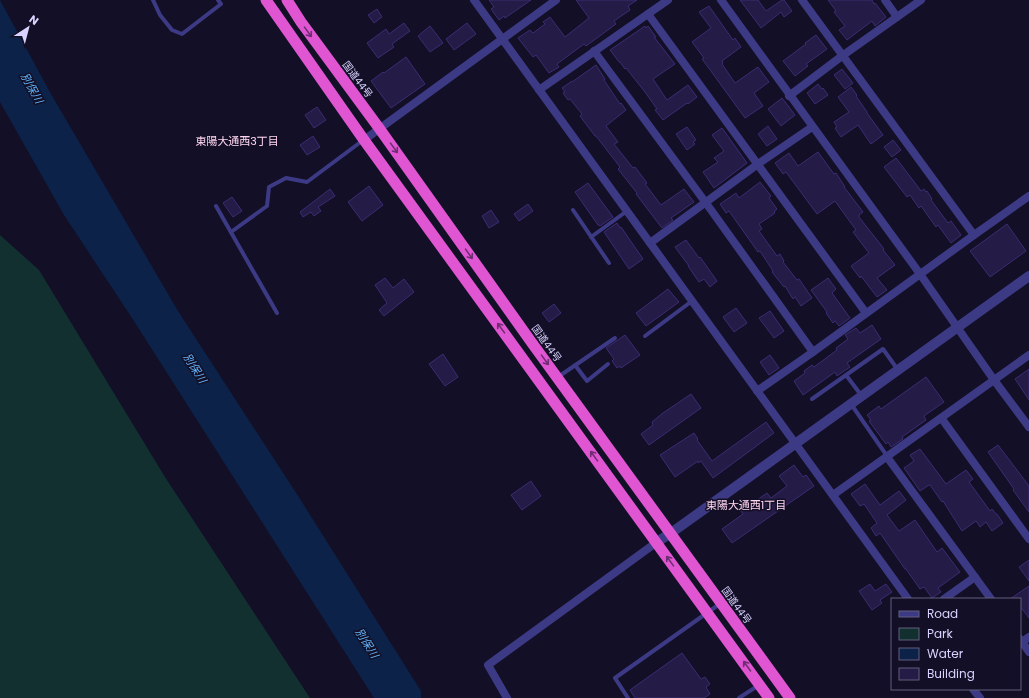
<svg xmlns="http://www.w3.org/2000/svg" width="1029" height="698" viewBox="0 0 1029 698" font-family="Poppins,'Noto Sans JP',sans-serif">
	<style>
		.green { fill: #12302f }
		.water { fill: #0c2248 }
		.building { fill: #241b47; stroke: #3b2d73 }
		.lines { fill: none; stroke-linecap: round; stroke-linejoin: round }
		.service { stroke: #3d3a85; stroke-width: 4 }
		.minor { stroke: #3d3a85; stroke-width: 8 }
		.tertiary { stroke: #3d3a85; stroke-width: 10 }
		.trunk { stroke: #e055d1; stroke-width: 11 }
		.oneway { stroke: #6f2e73 }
		.labels { text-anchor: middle; stroke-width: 3; stroke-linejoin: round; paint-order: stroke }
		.street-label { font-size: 10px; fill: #d9d4ff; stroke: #130f26 }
		.water-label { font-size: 11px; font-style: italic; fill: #62b6ff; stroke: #130f26 }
		.neighbourhood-label { font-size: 11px; fill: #ffd6f0; stroke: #130f26 }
	</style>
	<rect width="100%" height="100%" fill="#130f26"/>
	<!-- green -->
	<polygon class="green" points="0,235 39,270 165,477 310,698 0,698"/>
	<!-- water -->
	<polygon class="water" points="0,0 51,94 178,311 300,499 421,691 421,698 374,698 132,318 64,215 0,102"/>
	<!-- building -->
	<g class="building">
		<polygon points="489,0 531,0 505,18 504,16 499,20 491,9 494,7"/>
		<polygon points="576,0 637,0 628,6 630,10 614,21 616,24 586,46 584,44 557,64 559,67 549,73 536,55 533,57 518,38 530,30 533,33 545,24 543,22 550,17 565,37 589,18"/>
		<polygon points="740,0 758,0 766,11 782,0 784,0 792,11 784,17 781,12 761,28"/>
		<polygon points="828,0 872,0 874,4 875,3 886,17 875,26 872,21 847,40 839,30 845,26 834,12 836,11"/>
		<polygon points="709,6 733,40 735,38 741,47 722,61 723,63 722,64 735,83 758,67 769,82 754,93 763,106 745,118 708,67 702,59 704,58 692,42 711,28 699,12"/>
		<polygon points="377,9 382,17 374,23 368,15"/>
		<polygon points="404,23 410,31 392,44 394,47 378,58 367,43 386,29 389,34"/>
		<polygon points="467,23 476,34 454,50 446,39"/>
		<polygon points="430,26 443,43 430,52 418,36"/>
		<polygon points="645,26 646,28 648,26 656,37 654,37 675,64 653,79 667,100 688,85 697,97 688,104 687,103 663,120 655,110 657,109 645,92 626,68 625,69 620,62 619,62 610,50"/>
		<polygon points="816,35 827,49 806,64 808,66 795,76 783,61 806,44 805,43"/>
		<polygon points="406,57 425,84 391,108 371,81 383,72 384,73"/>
		<polygon points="596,65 605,79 604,80 620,104 621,103 626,110 606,126 618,142 614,144 633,168 635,167 647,183 645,184 661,205 684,189 694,202 671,218 673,220 662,228 636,194 637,193 618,169 620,167 596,136 595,136 580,116 582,114 570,99 568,100 563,93 565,92 562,88 572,81 572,82"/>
		<polygon points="842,69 853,83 845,89 834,75"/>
		<polygon points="818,84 822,89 823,88 828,95 815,104 807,93"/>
		<polygon points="851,87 857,95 856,96 867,112 867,113 883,135 871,144 858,125 841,137 835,128 837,127 834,122 849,112 838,97"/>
		<polygon points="782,98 795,115 781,126 768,109"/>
		<polygon points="317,107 326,120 314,128 305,115"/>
		<polygon points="768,126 777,139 767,146 758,134"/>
		<polygon points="687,127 696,140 693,142 695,144 687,150 676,134"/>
		<polygon points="722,128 747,163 714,188 703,172 718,162 714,158 724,151 712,135"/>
		<polygon points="313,136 320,147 307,155 300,145"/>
		<polygon points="893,140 901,150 892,157 884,147"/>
		<polygon points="818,152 834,174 836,173 845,187 844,187 863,212 859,215 859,217 884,249 883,250 895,265 877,278 887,290 877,297 861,276 860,278 851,266 869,253 853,232 856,230 835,201 817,214 786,172 783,174 775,163 789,153 798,166"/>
		<polygon points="896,158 921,191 924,189 926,192 927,191 932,199 931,200 948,223 951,221 961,235 951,243 938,225 936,227 921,206 919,208 910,195 907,197 884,167"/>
		<polygon points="760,182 771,196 769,198 777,209 774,212 775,213 759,224 762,229 759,231 777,256 780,254 784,261 783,262 797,280 799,279 812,298 801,306 795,297 793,299 785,286 784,287 772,272 773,271 760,251 758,252 729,211 726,213 720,204 736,193 739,198"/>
		<polygon points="588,183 613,217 600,226 599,225 598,225 575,192"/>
		<polygon points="369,186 383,205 362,221 348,202"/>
		<polygon points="330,189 335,196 318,207 321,211 314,216 311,212 303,217 300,212"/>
		<polygon points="232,197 242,211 233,217 223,203"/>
		<polygon points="528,204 533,211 519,221 514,214"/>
		<polygon points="491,210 499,222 489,228 482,216"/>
		<polygon points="617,223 620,228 621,227 643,259 629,269 604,232"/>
		<polygon points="1007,224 1026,251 990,277 970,251"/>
		<polygon points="686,240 699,258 700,257 717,281 710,287 704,279 699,282 688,266 689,266 675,247"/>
		<polygon points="385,278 393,288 404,279 414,292 384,316 379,310 387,303 375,285"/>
		<polygon points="828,278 836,289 832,293 850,318 839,326 835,321 833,323 826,313 827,312 811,290"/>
		<polygon points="668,289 679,302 646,326 636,313"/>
		<polygon points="554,304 561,313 549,322 542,313"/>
		<polygon points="736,308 747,323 734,332 723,317"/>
		<polygon points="770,311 784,331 774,338 759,318"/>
		<polygon points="872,325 881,339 847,363 850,367 837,376 835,372 803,395 794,381 805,373 804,371 812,365 814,367 837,350 836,348 848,339 845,335 856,328 860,333"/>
		<polygon points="625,335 640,355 621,368 620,366 617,368 612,361 614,359 606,348"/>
		<polygon points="443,354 458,377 445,386 429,364"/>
		<polygon points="770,355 779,368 769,375 760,362"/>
		<polygon points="1029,369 1029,400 1015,379"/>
		<polygon points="926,377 944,402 924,416 926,420 902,437 903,439 891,447 888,442 886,444 869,421 871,420 867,415 879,406 881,409"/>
		<polygon points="691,394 701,408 649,445 641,434 653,425 652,422 663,413"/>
		<polygon points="766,422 774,433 713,478 701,461 698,463 698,461 675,477 660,455 694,433 698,439 697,440 712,461"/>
		<polygon points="998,445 1029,486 1029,512 1013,490 1014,489 988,452"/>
		<polygon points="920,449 946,484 966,470 973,479 969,482 990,511 992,509 996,514 997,514 1003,523 992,531 986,522 980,527 976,521 962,531 943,501 942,502 930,485 929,485 920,491 904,468 914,461 910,455"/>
		<polygon points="794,465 803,477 806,475 814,486 732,543 722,529 743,514 741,511 750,504 750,505 767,493 771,498 787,486 779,476"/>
		<polygon points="531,481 541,496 522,510 511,495"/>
		<polygon points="865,484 880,505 899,491 906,500 887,515 899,531 915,520 937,552 942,548 960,572 938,588 941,592 932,598 924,587 920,589 906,569 905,569 880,533 876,536 871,528 877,523 864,504 860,506 851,494"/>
		<polygon points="1029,560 1029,581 1019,567"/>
		<polygon points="870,584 875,591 886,584 892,592 880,600 882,603 872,610 859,591"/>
		<polygon points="1029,586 1029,618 1020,606 1020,599 1010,599"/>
		<polygon points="682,653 701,679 705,677 710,684 706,687 710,694 704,698 635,698 630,690"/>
	</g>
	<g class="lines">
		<!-- service -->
		<g class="service">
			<polyline points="153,0 160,15 172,30 182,34 221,4 218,0"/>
			<polyline points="216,206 277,313"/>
			<polyline points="573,210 609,263"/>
			<polyline points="231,232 267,206 269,187 286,178 307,182 362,141"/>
			<polyline points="591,237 627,211"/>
			<polyline points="645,336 692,301"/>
			<polyline points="575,365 587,381 608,364"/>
			<polyline points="846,375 861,395"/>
			<polyline points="558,377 615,338"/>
			<polyline points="812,399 883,349 898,370"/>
			<polyline points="851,404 887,456"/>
			<polyline points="628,698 615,678 721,603"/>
			<polyline points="739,698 759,685"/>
		</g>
		<!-- minor -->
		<g class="minor">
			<polyline points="474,0 908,599"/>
			<polyline points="721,0 920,274 994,380 1029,427"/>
			<polyline points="802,0 974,235"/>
			<polyline points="885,0 897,17"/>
			<polyline points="648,14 866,313"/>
			<polyline points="594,51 706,203 813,352"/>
			<polyline points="539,90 668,0"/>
			<polyline points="789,96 842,56 921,0"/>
			<polyline points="364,140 556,0"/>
			<polyline points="650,243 758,164 812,127"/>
			<polyline points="757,391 813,352 974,235 1029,196"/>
			<polyline points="942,419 1029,539"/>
			<polyline points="887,457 991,599"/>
			<polyline points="833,495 1029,355"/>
			<polyline points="944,599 975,577"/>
			<polyline points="1020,639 1029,652"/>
			<polyline points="1022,642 1029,637"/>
			<polyline points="973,689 980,698"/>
			<polyline points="507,698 488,665 657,542"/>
		</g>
		<!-- tertiary -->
		<polyline class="tertiary" points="657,542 671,533 1029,276"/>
		<!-- trunk -->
		<g class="trunk">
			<polyline points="266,0 364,140 769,698"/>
			<polyline points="287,0 301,22 379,128 532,343 790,698"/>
		</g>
	</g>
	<!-- one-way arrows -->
	<defs><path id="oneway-shaft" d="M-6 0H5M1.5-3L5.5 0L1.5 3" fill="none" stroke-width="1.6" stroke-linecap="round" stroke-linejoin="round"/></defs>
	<g class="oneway">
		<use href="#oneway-shaft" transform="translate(308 32) rotate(54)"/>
		<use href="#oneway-shaft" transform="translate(394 148) rotate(54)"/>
		<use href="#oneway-shaft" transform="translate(469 254) rotate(55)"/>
		<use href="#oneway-shaft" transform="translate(501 328) rotate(-126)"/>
		<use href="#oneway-shaft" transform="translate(545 360) rotate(54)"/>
		<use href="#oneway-shaft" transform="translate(594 456) rotate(-126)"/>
		<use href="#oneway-shaft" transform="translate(670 561) rotate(-126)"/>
		<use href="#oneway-shaft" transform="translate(747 666) rotate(-126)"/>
	</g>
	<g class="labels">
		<!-- street labels -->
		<g class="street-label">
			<text transform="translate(358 79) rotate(53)" y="4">国道44号</text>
			<text transform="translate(547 343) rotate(54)" y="4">国道44号</text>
			<text transform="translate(737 605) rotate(54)" y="4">国道44号</text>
		</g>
		<!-- water labels -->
		<g class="water-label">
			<text transform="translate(32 88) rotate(61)" y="4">別保川</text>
			<text transform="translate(195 368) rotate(58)" y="4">別保川</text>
			<text transform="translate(367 643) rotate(58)" y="4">別保川</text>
		</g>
		<!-- neighbourhood labels -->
		<g class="neighbourhood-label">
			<text x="237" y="145">東陽大通西3丁目</text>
			<text x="746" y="509">東陽大通西1丁目</text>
		</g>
	</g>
	<!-- legend -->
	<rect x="891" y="598" width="130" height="92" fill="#130f26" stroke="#625e7d"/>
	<rect x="899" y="611" width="20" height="6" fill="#3d3a85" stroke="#625e7d"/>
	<text x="927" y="618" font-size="12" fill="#d9d4ff">Road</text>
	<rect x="899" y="628" width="20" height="12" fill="#12302f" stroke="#625e7d"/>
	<text x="927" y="638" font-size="12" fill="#d9d4ff">Park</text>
	<rect x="899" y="648" width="20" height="12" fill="#0c2248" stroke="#625e7d"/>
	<text x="927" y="658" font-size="12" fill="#d9d4ff">Water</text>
	<rect x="899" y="668" width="20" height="12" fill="#241b47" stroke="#625e7d"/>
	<text x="927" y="678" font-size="12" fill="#d9d4ff">Building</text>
	<!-- north arrow -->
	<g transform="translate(28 28) rotate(36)" stroke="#130f26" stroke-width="3" paint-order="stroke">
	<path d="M0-3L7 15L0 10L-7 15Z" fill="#d9d4ff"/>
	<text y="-6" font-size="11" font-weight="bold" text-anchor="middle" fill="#d9d4ff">N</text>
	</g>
</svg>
